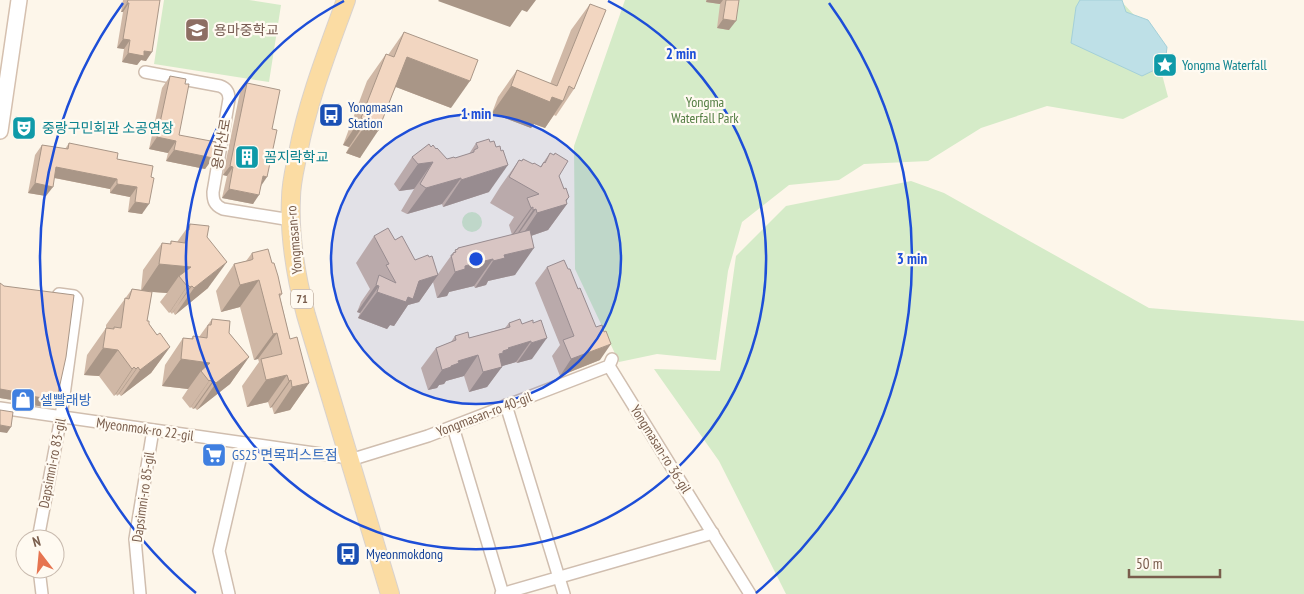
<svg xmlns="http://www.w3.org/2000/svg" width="1304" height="594" viewBox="0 0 1304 594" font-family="'PT Sans Narrow','Noto Sans KR',sans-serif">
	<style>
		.green { fill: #d5ebc8 }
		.water { fill: #bee0e7; stroke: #a4d0d9 }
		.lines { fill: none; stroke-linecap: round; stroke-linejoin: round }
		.street-casing { stroke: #d0beaf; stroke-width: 14 }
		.secondary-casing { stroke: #d5c0af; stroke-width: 18 }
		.primary-casing { stroke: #d9d2cd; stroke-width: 20 }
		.street { stroke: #fff; stroke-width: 11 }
		.secondary { stroke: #fff; stroke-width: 15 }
		.primary { stroke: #fbdca3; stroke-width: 18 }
		.wall { fill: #d0b8a6 }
		.shaded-wall { fill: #a99687 }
		.building { fill: #f2d6c1; stroke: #a99687 }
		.ring { fill: none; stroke: #1d4ed8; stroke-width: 2.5 }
		.labels { text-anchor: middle; stroke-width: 4.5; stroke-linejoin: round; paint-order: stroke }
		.shield { fill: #fffaf1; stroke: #a18c7e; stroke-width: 1 }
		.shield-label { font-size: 12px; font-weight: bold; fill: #795d4c }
		.education-label { font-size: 14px; fill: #785e54; stroke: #fffaf1; text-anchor: start }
		.culture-label { font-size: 14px; fill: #0d838f; stroke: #fffaf1; text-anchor: start }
		.park-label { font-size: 14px; fill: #547e43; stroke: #fffaf1 }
		.transit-label { font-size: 14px; fill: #164399; stroke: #fffaf1; text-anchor: start }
		.street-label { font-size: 14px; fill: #795d4c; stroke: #fffaf1 }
		.shop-label { font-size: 14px; fill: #366cbe; stroke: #fffaf1; text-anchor: start }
		.centre { fill: #1d4ed8; stroke: #fffaf1; stroke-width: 2.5 }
		.ring-label { font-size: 15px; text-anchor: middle; font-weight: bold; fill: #1d4ed8; stroke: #fffaf1; stroke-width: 4.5; stroke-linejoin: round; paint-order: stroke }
	</style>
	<rect width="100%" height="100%" fill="#fdf6ea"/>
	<!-- green -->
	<g class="green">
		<polygon points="164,0 249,0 281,5 269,82 154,64"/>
		<polygon points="625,0 1120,0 1151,33 1168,97 1123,119 1047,106 981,128 928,161 864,164 839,180 789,185 742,222 728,271 716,360 657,354 619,362 575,269 574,146"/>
		<polygon points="911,181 944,193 1149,308 1304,321 1304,594 786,594 719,461 654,369 720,371 736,256 786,206"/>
		<circle cx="472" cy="222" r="10"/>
	</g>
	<!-- water -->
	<polygon class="water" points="1080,0 1122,0 1126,12 1148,20 1167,47 1165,65 1142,76 1071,43 1076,7"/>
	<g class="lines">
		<defs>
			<g id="street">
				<path d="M 145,72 L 220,86 C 226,88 229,92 229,99 L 213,192 C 213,200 214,205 223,209 L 291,220"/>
				<polyline points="609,366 750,594"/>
				<polyline points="506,405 564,594"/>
				<polyline points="0,408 349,458"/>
				<polyline points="453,427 503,594"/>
				<polyline points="350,460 428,436 609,366 612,359"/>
				<polyline points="38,539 61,417 77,300 76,298 74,296 59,294"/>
				<polyline points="39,569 42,594"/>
				<polyline points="140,594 135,539 153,430"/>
				<polyline points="229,594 219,551 244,443"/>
				<polyline points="501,594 713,533"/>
			</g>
			<polyline id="secondary" points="0,131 19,0"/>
			<path id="primary" d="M 346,0 C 328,50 308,100 298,153 C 295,168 291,183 291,198 C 289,238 296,277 306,315 L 390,594"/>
		</defs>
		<!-- street casing -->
		<use href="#street" class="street-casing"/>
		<!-- secondary casing -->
		<use href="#secondary" class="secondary-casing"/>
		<!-- primary casing -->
		<use href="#primary" class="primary-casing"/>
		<!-- street -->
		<use href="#street" class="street"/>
		<!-- secondary -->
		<use href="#secondary" class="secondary"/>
		<!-- primary -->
		<use href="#primary" class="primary"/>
	</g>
	<!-- wall -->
	<g class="wall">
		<polygon points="123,0 160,0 146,61 141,60 137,65 122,62 124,49 117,48 123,12 121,12"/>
		<polygon points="706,0 739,0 729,30 717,28 720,4 706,2"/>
		<polygon points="590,4 574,89 556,116 554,115 545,128 534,124 531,128 492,113 498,97 517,70 550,84 571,30"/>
		<polygon points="404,32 451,108 396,87 360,158 346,153 349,147 343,145 367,81 386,54 388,55"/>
		<polygon points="170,76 179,135 213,158 205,169 166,161 168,153 149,149 162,88"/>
		<polygon points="247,83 261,186 253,204 222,198 227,176 223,175 240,92"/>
		<polygon points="69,143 117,159 153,166 142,214 128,212 130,197 110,193 110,189 54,178 46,196 28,193 35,155 42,145 65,149"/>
		<polygon points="476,143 489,192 443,207 442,204 407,214 401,211 414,189 399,191 394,184 412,157 431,147 447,159 455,158 469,154"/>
		<polygon points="550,153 564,189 569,197 566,201 567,204 548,230 531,236 515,275 488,281 486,285 475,288 474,286 453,291 449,292 447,296 437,298 433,282 419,302 408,305 394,326 390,325 387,329 358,318 360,313 357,312 361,302 370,289 356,263 374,236 395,240 415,260 438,274 453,253 458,248 512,235 509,225 514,217 490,203 500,187 519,160 540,167"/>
		<polygon points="190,224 207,237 208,288 175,315 173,312 172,314 170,312 169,313 160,302 167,293 152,292 147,321 157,335 170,347 151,373 121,396 119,394 117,396 116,394 114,396 99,376 84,375 87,355 106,328 106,325 132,289 141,290 143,270 162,243 170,244 171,241 177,242"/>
		<polygon points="252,253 272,263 282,294 280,297 290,339 309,383 290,410 274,414 272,407 270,408 268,402 247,407 242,386 259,362 258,359 254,360 240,307 221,312 216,291 234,264 246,261"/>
		<polygon points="547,267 568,269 578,289 600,360 560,376 552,356 560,345 535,283"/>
		<polygon points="0,283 52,405 46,404 45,407 12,402 12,400 0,398"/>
		<polygon points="212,319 229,333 249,357 230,384 197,410 195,408 193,409 191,407 190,408 182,398 188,389 162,386 165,365 183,338 191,339 193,336 199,337"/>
		<polygon points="509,323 522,324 533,323 532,359 517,363 516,362 502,366 487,387 469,392 464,376 446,381 444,384 439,385 437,388 428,390 421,368 436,348 451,342 455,336 469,338 505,328"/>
	</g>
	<!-- shaded-wall -->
	<g class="shaded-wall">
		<polygon points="439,0 536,0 527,12 522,10 510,27 438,1"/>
		<polygon points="707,0 723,0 720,4 706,2"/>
		<polygon points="127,3 129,3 123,12 121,12"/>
		<polygon points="723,19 736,21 729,30 717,28"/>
		<polygon points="123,39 130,40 124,49 117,48"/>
		<polygon points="144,51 152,52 146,61 141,60 137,65 122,62 128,53"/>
		<polygon points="407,57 470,81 451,108 388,84"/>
		<polygon points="511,86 552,97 563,101 545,128 534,124 531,128 492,113"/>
		<polygon points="361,118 367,120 349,147 343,145"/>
		<polygon points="365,126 378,131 360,158 346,153"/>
		<polygon points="157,137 176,141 168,153 149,149"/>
		<polygon points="174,150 213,158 205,169 166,161"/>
		<polygon points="433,162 414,189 399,191 418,164"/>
		<polygon points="508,165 489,192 443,207 461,180"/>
		<polygon points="230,166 233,167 227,176 223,175"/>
		<polygon points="56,167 117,179 110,189 50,177"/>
		<polygon points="263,176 267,177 261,186"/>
		<polygon points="461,178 442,204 407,214 426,188"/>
		<polygon points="35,183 53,187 46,196 28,193"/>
		<polygon points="117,184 137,187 130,197 110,193"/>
		<polygon points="229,189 259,195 253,204 222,198"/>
		<polygon points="569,197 564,205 567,204 548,230 519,240 537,213 566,200"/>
		<polygon points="135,202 149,204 142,214 128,212"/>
		<polygon points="533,207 514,234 512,235 531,208"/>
		<polygon points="536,209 517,236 515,237 533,210"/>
		<polygon points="534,248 515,275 488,281 486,285 475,288 493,261 504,255"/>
		<polygon points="493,259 474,286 449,292 447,296 437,298 455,272 465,266"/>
		<polygon points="227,262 208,288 175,315 194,288"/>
		<polygon points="159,264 191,267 179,276 167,293 141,291"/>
		<polygon points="438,275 419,302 408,305 394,326 390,325 387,329 358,318 377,292 419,281"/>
		<polygon points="259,280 240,307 221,312 240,285"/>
		<polygon points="188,285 170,312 169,313 187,286"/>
		<polygon points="376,285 379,286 360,313 357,312"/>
		<polygon points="192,286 173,312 172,314 190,287"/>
		<polygon points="277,333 258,359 254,360 273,334"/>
		<polygon points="547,338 532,359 517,363 531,343"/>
		<polygon points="531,341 516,362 496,368 502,367 487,387 469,392 483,372 503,351 508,348"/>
		<polygon points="611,344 600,360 560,376 571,359"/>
		<polygon points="170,347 151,373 121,396 140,370"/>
		<polygon points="103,348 118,350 99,376 84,375"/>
		<polygon points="478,355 464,376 446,381 444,384 439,385 437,388 428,390 442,370 458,361"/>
		<polygon points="249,357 230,384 197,410 216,383"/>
		<polygon points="181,359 210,363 201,371 188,389 162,386"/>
		<polygon points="134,367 116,394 114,396 132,369"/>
		<polygon points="138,367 119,394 117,396 136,369"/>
		<polygon points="287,375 268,402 247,407 266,380"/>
		<polygon points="210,380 191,407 190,408 209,381"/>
		<polygon points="291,380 272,407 270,408 289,381"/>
		<polygon points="214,381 195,408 193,409 212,382"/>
		<polygon points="309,383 290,410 274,414 292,387"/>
		<polygon points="0,389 17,392 12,400 0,398"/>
		<polygon points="17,394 50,396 57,398 52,405 46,404 45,407 12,402"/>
		<polygon points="0,425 11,427 7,433 0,432"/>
	</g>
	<!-- building -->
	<g class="building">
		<polygon points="128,0 160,0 152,52 144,51 144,56 128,53 130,40 123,39 129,3 127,3"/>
		<polygon points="726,0 739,0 736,21 723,19"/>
		<polygon points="590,4 606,10 574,89 569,86 563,101 552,97 550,102 511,86 517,70 557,86"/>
		<polygon points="404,32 478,60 470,81 407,57 378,131 365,126 367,120 361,118 386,54 394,57"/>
		<polygon points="170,76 186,79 185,84 189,84 179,135 216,142 213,158 174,150 176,141 157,137"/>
		<polygon points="247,83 280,90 272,129 277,130 267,177 263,176 259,195 229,189 233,167 230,166"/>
		<polygon points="489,139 490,142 494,141 496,147 500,146 501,151 503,150 508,165 461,180 461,178 426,188 420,184 433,162 418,164 412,157 429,144 431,147 433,145 436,149 437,148 447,159 454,157 455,158 474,152 474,150 478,148 476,143"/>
		<polygon points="69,143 118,153 117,159 153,166 151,177 154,178 149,204 135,202 137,187 117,184 117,179 56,167 53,187 35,183 42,145 68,149"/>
		<polygon points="550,153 554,155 555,153 568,161 559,176 564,189 566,188 569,197 566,200 567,204 537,213 536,209 533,210 533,207 531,208 527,198 539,194 509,177 519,160 522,161 523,159 533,164 534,163 541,167 544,162 545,163"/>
		<polygon points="190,224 209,226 207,237 227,262 194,288 192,286 190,287 188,285 187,286 179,276 191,267 159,264 162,243 171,244 171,241 185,243 187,230 189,230"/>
		<polygon points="388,228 395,240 402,236 415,260 428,255 429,257 432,256 438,275 419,281 413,299 408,297 406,302 377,292 379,286 376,285 379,275 396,283 386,265 389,264 374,236"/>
		<polygon points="530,230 534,248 504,255 505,258 493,261 493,259 472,264 465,266 465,269 455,272 451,255 453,255 453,253 456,252 455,250 458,249 458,248"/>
		<polygon points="268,249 272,263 274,263 278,276 282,294 279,294 290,339 297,337 309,383 292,387 291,380 289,381 287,375 266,380 261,359 282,354 277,333 273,334 259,280 240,285 234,264 251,260 253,259 252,253"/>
		<polygon points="564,260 568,269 570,269 578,289 580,288 596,327 602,325 604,332 606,331 611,344 571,359 563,340 574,336 547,267"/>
		<polygon points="0,283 4,286 74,295 66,357 57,398 50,396 50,399 17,394 17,392 0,389"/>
		<polygon points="132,289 152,292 147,321 149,321 149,324 157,335 160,333 170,347 140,370 138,367 136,369 134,367 132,369 118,350 103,348 106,328 114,329 114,327 121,328 125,298 129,299"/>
		<polygon points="212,319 230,321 229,333 249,357 216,383 214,381 212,382 210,380 209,381 201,371 210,363 181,359 183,338 193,339 193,336 207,338 208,325 211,325"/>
		<polygon points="520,319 522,324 533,320 533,323 541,320 547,338 531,343 531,341 508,348 509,349 503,351 503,353 499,354 502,367 483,372 478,355 458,361 459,363 451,366 451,367 442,370 436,348 456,340 455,336 468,332 469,338 510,327 509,323"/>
		<polygon points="0,410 13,412 11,427 0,425"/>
	</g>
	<!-- distance rings -->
	<circle cx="476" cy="259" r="145" fill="#1d4ed8" fill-opacity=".12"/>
	<g class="ring">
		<circle cx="476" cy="259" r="145"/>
		<path d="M608 1A290 290 0 1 1 344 1"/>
		<path d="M196 593A436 436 0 0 1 123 3M829 3A436 436 0 0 1 756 593"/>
	</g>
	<!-- icons -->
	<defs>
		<symbol id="school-square" viewBox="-11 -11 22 22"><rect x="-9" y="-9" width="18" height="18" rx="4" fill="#8d6e63" stroke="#fffaf1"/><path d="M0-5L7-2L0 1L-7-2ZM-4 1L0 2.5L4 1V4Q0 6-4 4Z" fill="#fff"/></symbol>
		<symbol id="sight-square" viewBox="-11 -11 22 22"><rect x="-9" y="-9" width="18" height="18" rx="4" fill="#0f9aa8" stroke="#fffaf1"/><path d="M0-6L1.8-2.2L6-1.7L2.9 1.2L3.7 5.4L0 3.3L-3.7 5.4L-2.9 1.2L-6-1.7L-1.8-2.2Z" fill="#fff"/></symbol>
		<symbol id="bus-square" viewBox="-11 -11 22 22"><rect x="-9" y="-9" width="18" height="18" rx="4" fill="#1a4fb4" stroke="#fffaf1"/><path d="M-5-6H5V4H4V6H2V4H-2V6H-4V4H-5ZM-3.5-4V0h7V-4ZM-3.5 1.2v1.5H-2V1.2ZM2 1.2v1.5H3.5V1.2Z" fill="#fff"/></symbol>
		<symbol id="theatre-square" viewBox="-11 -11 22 22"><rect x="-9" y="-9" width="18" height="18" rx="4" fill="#0f9aa8" stroke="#fffaf1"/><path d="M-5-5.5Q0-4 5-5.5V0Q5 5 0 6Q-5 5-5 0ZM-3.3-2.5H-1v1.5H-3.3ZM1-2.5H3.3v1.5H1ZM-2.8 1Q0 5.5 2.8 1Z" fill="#fff"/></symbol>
		<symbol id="building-square" viewBox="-11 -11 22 22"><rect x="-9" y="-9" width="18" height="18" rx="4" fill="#0f9aa8" stroke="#fffaf1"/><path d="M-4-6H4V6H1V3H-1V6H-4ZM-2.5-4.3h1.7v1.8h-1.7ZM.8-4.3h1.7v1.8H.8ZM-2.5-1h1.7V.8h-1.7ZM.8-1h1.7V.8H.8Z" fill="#fff"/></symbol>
		<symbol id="shop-square" viewBox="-11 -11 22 22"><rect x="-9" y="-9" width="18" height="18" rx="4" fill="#3f7fe0" stroke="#fffaf1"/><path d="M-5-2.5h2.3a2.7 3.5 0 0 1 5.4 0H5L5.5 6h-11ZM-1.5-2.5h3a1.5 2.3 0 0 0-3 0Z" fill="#fff"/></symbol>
		<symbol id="supermarket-square" viewBox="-11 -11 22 22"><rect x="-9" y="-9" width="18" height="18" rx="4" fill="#3f7fe0" stroke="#fffaf1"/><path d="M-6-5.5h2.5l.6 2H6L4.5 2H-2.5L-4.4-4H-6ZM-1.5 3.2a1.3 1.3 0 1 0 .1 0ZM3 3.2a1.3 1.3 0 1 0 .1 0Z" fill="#fff"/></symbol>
	</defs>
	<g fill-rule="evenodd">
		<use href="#school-square" x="183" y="16" width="28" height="28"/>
		<use href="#sight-square" x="1151" y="51" width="28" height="28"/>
		<use href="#bus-square" x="317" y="101" width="28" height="28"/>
		<use href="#theatre-square" x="10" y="114" width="28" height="28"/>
		<use href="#building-square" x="233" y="143" width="28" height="28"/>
		<use href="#shop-square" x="9" y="386" width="28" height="28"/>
		<use href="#supermarket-square" x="200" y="441" width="28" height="28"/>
		<use href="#bus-square" x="334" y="540" width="28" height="28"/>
	</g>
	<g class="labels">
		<!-- shield labels -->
		<rect class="shield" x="291" y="289.5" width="22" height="19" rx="4"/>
		<g class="shield-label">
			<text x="302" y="303">71</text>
		</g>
		<!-- education labels -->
		<g class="education-label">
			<text x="214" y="35">용마중학교</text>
		</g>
		<!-- culture labels -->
		<g class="culture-label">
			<text x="1182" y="70">Yongma Waterfall</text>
			<text x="42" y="133">중랑구민회관 소공연장</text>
			<text x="264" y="162">꼼지락학교</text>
		</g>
		<!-- park labels -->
		<g class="park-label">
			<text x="705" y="107">Yongma<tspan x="705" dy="16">Waterfall Park</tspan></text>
		</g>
		<!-- transit labels -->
		<g class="transit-label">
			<text x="348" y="112">Yongmasan<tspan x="348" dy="16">Station</tspan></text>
			<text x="366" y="559">Myeonmokdong</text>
		</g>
		<!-- street labels -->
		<g class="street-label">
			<text transform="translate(221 144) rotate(-80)" y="5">용마산로</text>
			<text transform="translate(294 240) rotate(-95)" y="5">Yongmasan-ro</text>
			<text transform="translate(484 414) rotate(-21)" y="5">Yongmasan-ro 40-gil</text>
			<text transform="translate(145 429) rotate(8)" y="5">Myeonmok-ro 22-gil</text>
			<text transform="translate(661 449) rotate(58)" y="5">Yongmasan-ro 36-gil</text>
			<text transform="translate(52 463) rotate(-79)" y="5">Dapsimni-ro 83-gil</text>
			<text transform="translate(143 497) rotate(-82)" y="5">Dapsimni-ro 85-gil</text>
		</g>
		<!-- shop labels -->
		<g class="shop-label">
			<text x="40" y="405">셀빨래방</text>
			<text x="232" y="460">GS25 면목퍼스트점</text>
		</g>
	</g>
	<circle cx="476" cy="259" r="8" class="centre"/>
	<g class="ring-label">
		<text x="681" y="59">2 min</text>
		<text x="476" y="119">1 min</text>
		<text x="912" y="264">3 min</text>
	</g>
	<!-- north arrow -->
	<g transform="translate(40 554) rotate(344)"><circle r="24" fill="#fffaf1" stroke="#c9bbaf"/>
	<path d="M0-4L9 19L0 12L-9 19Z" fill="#e67450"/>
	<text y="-8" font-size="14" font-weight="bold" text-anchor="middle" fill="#795d4c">N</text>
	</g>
	<!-- scale -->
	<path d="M1129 569v8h91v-8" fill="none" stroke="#795d4c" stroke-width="2.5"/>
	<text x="1136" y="569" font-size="15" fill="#795d4c" stroke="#fffaf1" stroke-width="4" paint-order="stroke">50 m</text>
</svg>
